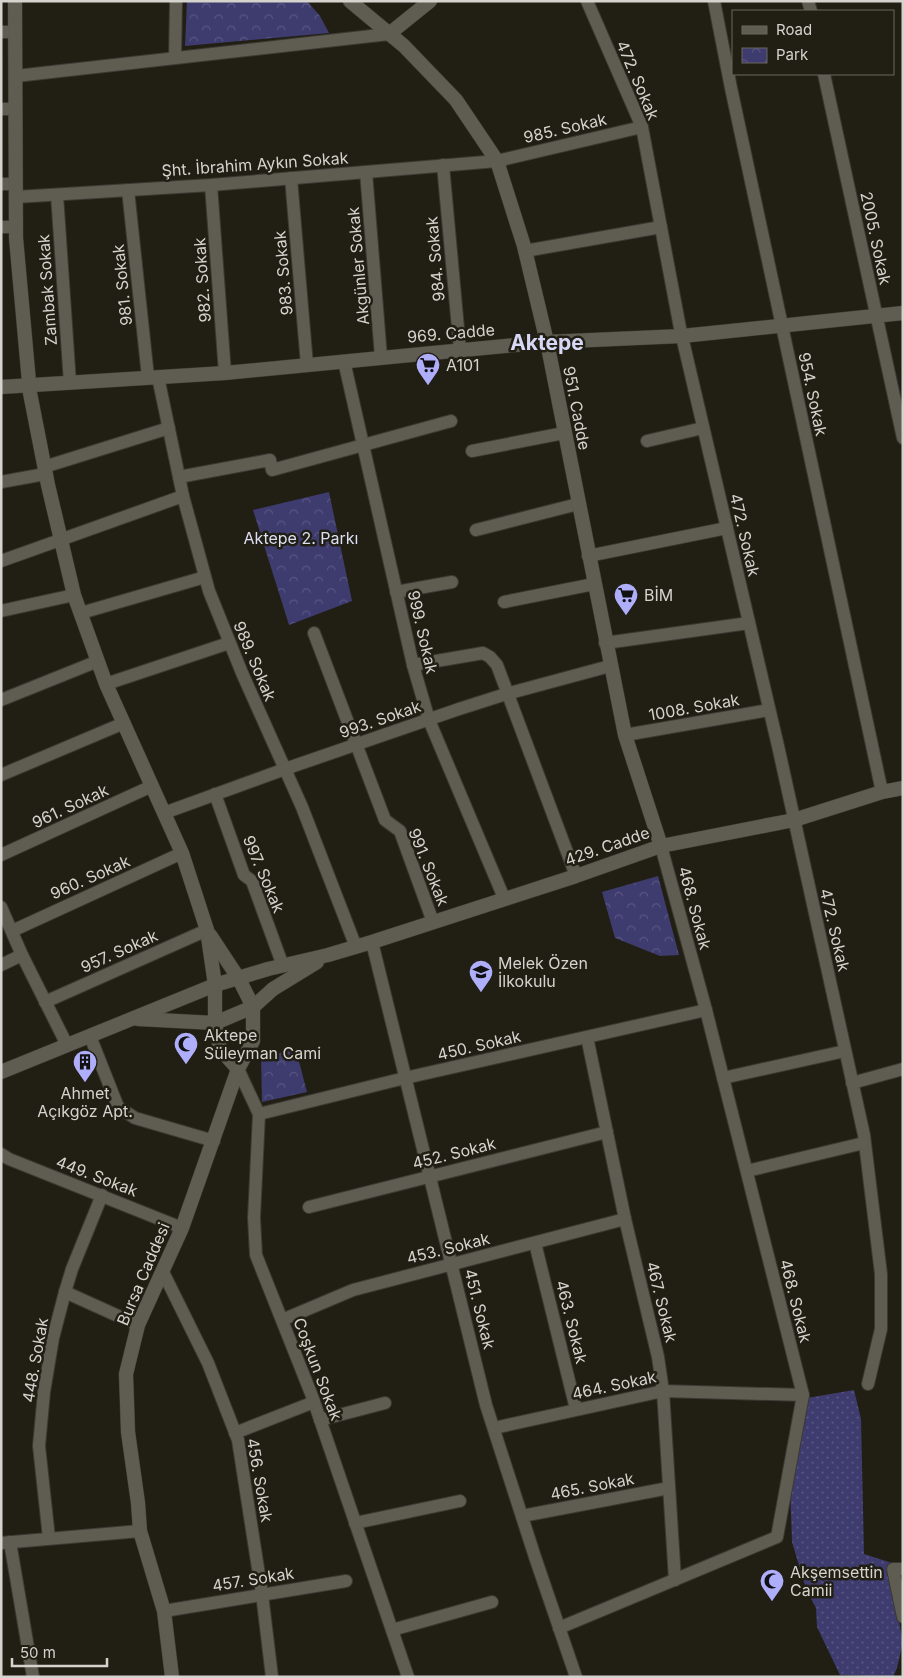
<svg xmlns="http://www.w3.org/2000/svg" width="904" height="1678" viewBox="0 0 904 1678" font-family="Inter,sans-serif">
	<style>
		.grass { fill: url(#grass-dots) }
		.park { fill: url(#park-crowns) }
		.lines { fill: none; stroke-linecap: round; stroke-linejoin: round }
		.minor-casing { stroke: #3b3933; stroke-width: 14 }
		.tertiary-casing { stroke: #3b3933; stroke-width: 15 }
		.minor { stroke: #5f5c51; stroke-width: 12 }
		.tertiary { stroke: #5f5c51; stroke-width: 14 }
		.labels { text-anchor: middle; stroke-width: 5; stroke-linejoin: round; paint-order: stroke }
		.street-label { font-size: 16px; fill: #d5d3cd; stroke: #211f14 }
		.poi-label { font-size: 16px; fill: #d5d3cd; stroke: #211f14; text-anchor: start }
		.park-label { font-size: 16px; fill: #dddef4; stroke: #211f14 }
		.district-label { font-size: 21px; font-weight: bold; fill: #d7d8f5; stroke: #211f14 }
	</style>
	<defs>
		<pattern id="grass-dots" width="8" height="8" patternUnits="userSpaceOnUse" patternTransform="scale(1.25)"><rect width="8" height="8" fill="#3e3b6f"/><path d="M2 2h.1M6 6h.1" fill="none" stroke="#595682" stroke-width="1.8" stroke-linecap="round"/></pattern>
		<pattern id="park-crowns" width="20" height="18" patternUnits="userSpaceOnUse" patternTransform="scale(1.25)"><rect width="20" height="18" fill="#3e3b6f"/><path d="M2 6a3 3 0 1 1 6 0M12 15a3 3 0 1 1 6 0" fill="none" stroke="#595682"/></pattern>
	</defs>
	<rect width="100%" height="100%" fill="#211f14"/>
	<!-- grass -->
	<polygon class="grass" points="854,1390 861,1419 864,1554 892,1563 893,1591 903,1642 897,1668 893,1677 840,1675 817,1627 816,1608 806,1589 792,1542 790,1485 807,1398"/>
	<!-- park -->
	<g class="park">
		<polygon points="187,1 307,1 320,16 329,33 185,46"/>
		<polygon points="329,492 352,601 289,625 253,510"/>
		<polygon points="658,876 679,955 660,956 615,938 602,892"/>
		<polygon points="296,1050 307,1092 262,1102 261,1056"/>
	</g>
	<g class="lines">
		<defs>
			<g id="minor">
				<polyline points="587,1 642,127 680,328 778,746 864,1135 881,1274 881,1329 868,1384"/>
				<polyline points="714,1 731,88 882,792"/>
				<polyline points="808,1 811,11"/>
				<polyline points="1,32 15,32"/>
				<polyline points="175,58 176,1"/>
				<polyline points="824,74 903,438"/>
				<polyline points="16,76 389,34"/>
				<polyline points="1,109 15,109"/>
				<polyline points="443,165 460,350"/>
				<polyline points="366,172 381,357"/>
				<polyline points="291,178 307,365"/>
				<polyline points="1,184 16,184"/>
				<polyline points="211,185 225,373"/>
				<polyline points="128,190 148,377"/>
				<polyline points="57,195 70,383"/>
				<polyline points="16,197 211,185 497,161 642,127"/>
				<polyline points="1,227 16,227"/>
				<polyline points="525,251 661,227"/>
				<polyline points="344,361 413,665 429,720 504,898"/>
				<polyline points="158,377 183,496 209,591 242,673 302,807 356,947"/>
				<polyline points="647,441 703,428"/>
				<polyline points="472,451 564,433"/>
				<polyline points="44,467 169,428"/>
				<polyline points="179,477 270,460 272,470 451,421"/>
				<polyline points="1,482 45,474"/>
				<polyline points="476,530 578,504"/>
				<polyline points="588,556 727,528"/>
				<polyline points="1,561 183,496"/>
				<polyline points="396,592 452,582"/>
				<polyline points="504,602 594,584"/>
				<polyline points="1,611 74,595"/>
				<polyline points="81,613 205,577"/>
				<polyline points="314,633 385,820 400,831 433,922"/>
				<polyline points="605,643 749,623"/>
				<polyline points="413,665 483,653 490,657 497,665 576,876"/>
				<polyline points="106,684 229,643"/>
				<polyline points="1,700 98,661"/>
				<polyline points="625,735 769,710"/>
				<polyline points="1,775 124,723"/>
				<polyline points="215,794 244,875 252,881 283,966"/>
				<polyline points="164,813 285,769 459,709 506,694 610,666"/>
				<polyline points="1,855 152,786"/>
				<polyline points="1,907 22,955 67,1045"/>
				<polyline points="12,931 182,853"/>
				<polyline points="372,942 486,1405 535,1557 576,1677"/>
				<polyline points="1,965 22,955"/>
				<polyline points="45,1002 207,930"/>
				<polyline points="90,1036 118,1107 135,1118 214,1141"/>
				<polyline points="587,1037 625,1219 658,1357 663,1391 675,1580"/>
				<polyline points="238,1069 259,1114 254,1218 256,1255 312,1396 408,1677"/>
				<polyline points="723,1078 845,1051"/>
				<polyline points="852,1083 903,1069"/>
				<polyline points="259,1114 405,1078 706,1010"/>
				<polyline points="1,1154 9,1159 182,1228"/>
				<polyline points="747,1171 864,1143"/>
				<polyline points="309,1207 607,1132"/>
				<polyline points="535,1243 576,1409"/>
				<polyline points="163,1272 208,1363 238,1440 262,1594 272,1677"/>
				<polyline points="65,1292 138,1325"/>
				<polyline points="282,1320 353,1290 625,1219"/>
				<polyline points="320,1420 385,1403"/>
				<polyline points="494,1428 663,1391 803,1395"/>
				<polyline points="235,1433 314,1402"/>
				<polyline points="522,1516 669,1488"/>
				<polyline points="355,1523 460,1501"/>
				<polyline points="49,1538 39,1446 44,1392 53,1338 65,1292 72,1269 102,1195"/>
				<polyline points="10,1542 33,1677"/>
				<polyline points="1,1543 140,1531"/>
				<polyline points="903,1569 893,1569 903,1617"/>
				<polyline points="164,1611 346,1581"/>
				<polyline points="559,1628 777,1537 803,1395 706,1010 661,846"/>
				<polyline points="392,1630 492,1602"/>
			</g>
			<g id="tertiary">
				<polyline points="15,1 16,238 30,393 48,485 74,595 106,684 182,853 207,930 215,985 215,1023 220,1049 238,1069"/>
				<polyline points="350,1 404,46 456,100 497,161 524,246 547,342 625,735 661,846"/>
				<polyline points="389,34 430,1"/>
				<polyline points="1,387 225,373 547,342 682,336 903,313"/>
				<polyline points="138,1019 215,1023 253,1007 273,989 317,962"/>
				<polyline points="1,1072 215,985 268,969 328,955 372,942 576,876 661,846 794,820 882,792 903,788"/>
				<polyline points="172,1677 164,1611 140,1531 138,1503 128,1432 126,1374 138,1325 182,1228 238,1069 253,1041 253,1007 239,979 210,935"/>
			</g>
		</defs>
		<!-- minor casing -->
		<use href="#minor" class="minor-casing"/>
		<!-- tertiary casing -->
		<use href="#tertiary" class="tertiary-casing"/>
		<!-- minor -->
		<use href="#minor" class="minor"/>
		<!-- tertiary -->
		<use href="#tertiary" class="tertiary"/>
	</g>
	<!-- icons -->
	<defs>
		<symbol id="supermarket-pin" viewBox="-11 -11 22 30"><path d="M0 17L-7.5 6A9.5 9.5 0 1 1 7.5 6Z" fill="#afaefa" stroke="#211f14"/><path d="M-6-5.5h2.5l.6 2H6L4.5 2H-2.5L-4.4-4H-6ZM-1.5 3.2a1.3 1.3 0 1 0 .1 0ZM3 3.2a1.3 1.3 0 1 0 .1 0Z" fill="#111"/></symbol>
		<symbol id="school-pin" viewBox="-11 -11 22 30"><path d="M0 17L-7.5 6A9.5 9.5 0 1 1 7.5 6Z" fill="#afaefa" stroke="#211f14"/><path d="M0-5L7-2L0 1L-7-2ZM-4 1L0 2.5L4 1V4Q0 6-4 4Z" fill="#111"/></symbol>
		<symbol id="mosque-pin" viewBox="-11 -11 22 30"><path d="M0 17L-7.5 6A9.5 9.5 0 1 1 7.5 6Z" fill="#afaefa" stroke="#211f14"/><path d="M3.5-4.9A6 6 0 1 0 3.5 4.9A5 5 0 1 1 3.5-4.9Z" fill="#111"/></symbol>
		<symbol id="building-pin" viewBox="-11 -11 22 30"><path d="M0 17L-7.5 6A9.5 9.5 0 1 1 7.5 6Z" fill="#afaefa" stroke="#211f14"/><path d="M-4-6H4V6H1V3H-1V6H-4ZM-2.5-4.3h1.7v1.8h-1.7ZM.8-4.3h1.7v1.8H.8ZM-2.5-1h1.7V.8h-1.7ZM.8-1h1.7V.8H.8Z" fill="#111"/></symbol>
	</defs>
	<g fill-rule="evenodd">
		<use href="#supermarket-pin" x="414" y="351" width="28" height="38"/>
		<use href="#supermarket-pin" x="612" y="581" width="28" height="38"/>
		<use href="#school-pin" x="467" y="958" width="28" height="38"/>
		<use href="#mosque-pin" x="172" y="1030" width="28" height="38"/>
		<use href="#building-pin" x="71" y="1048" width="28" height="38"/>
		<use href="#mosque-pin" x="758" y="1567" width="28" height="38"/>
	</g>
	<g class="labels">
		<!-- street labels -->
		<g class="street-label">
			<text transform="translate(638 80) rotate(67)" y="6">472. Sokak</text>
			<text transform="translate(565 128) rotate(-13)" y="6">985. Sokak</text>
			<text transform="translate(255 164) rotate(-4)" y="6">Şht. İbrahim Aykın Sokak</text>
			<text transform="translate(876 238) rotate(78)" y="6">2005. Sokak</text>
			<text transform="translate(435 259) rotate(-95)" y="6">984. Sokak</text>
			<text transform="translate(358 266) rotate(-95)" y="6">Akgünler Sokak</text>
			<text transform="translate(283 273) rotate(-95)" y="6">983. Sokak</text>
			<text transform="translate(202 280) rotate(-94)" y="6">982. Sokak</text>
			<text transform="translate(122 285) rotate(-96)" y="6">981. Sokak</text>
			<text transform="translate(47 290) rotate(-94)" y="6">Zambak Sokak</text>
			<text transform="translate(451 333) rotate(-5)" y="6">969. Cadde</text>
			<text transform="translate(813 394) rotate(78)" y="6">954. Sokak</text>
			<text transform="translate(577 408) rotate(79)" y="6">951. Cadde</text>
			<text transform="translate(745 535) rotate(77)" y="6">472. Sokak</text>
			<text transform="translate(423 632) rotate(77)" y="6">999. Sokak</text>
			<text transform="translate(255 661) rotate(67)" y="6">989. Sokak</text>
			<text transform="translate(694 707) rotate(-10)" y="6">1008. Sokak</text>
			<text transform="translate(380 719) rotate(-19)" y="6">993. Sokak</text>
			<text transform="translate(70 806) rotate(-25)" y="6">961. Sokak</text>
			<text transform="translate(607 846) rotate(-19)" y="6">429. Cadde</text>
			<text transform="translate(429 867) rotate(68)" y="6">991. Sokak</text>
			<text transform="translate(264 874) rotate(67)" y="6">997. Sokak</text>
			<text transform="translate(90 877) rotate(-24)" y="6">960. Sokak</text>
			<text transform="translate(695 908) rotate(75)" y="6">468. Sokak</text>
			<text transform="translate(835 930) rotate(77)" y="6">472. Sokak</text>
			<text transform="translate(119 951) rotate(-24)" y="6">957. Sokak</text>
			<text transform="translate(479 1045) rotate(-13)" y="6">450. Sokak</text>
			<text transform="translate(454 1153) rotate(-14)" y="6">452. Sokak</text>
			<text transform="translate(97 1176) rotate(21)" y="6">449. Sokak</text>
			<text transform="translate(448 1248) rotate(-14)" y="6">453. Sokak</text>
			<text transform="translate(143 1274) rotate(-67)" y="6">Bursa Caddesi</text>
			<text transform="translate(796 1301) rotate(76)" y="6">468. Sokak</text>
			<text transform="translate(662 1302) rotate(76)" y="6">467. Sokak</text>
			<text transform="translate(480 1309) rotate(76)" y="6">451. Sokak</text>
			<text transform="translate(572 1322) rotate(76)" y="6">463. Sokak</text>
			<text transform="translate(35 1360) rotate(-80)" y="6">448. Sokak</text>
			<text transform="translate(318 1369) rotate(69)" y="6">Coşkun Sokak</text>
			<text transform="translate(614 1385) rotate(-12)" y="6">464. Sokak</text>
			<text transform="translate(260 1480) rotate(80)" y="6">456. Sokak</text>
			<text transform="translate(592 1486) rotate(-11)" y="6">465. Sokak</text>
			<text transform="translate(253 1579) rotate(-9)" y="6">457. Sokak</text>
		</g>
		<!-- poi labels -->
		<g class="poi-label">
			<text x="446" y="371">A101</text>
			<text x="644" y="601">BİM</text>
			<text x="498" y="969">Melek Özen<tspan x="498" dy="18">İlkokulu</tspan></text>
			<text x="204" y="1041">Aktepe<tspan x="204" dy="18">Süleyman Cami</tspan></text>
			<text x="85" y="1099" text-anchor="middle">Ahmet<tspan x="85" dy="18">Açıkgöz Apt.</tspan></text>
			<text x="790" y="1578">Akşemsettin<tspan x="790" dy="18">Camii</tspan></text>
		</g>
		<!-- park labels -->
		<g class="park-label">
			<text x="301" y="544">Aktepe 2. Parkı</text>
		</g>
		<!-- district labels -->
		<g class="district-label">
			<text x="547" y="350">Aktepe</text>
		</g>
	</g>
	<!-- border -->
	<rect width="904" height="1678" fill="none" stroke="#d5d3cd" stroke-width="5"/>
	<!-- legend -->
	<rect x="732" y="10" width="162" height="65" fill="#211f14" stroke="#69675e"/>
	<rect x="742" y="26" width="25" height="8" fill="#5f5c51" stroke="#69675e"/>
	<text x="776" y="35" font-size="15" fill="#d5d3cd">Road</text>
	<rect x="742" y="48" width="25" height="15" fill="url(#park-crowns)" stroke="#69675e"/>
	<text x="776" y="60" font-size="15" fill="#d5d3cd">Park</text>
	<!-- scale -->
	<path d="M12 1658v8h95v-8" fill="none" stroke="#d5d3cd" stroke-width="2.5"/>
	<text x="20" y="1658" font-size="15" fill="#d5d3cd" stroke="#211f14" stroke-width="4" paint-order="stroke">50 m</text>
</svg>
